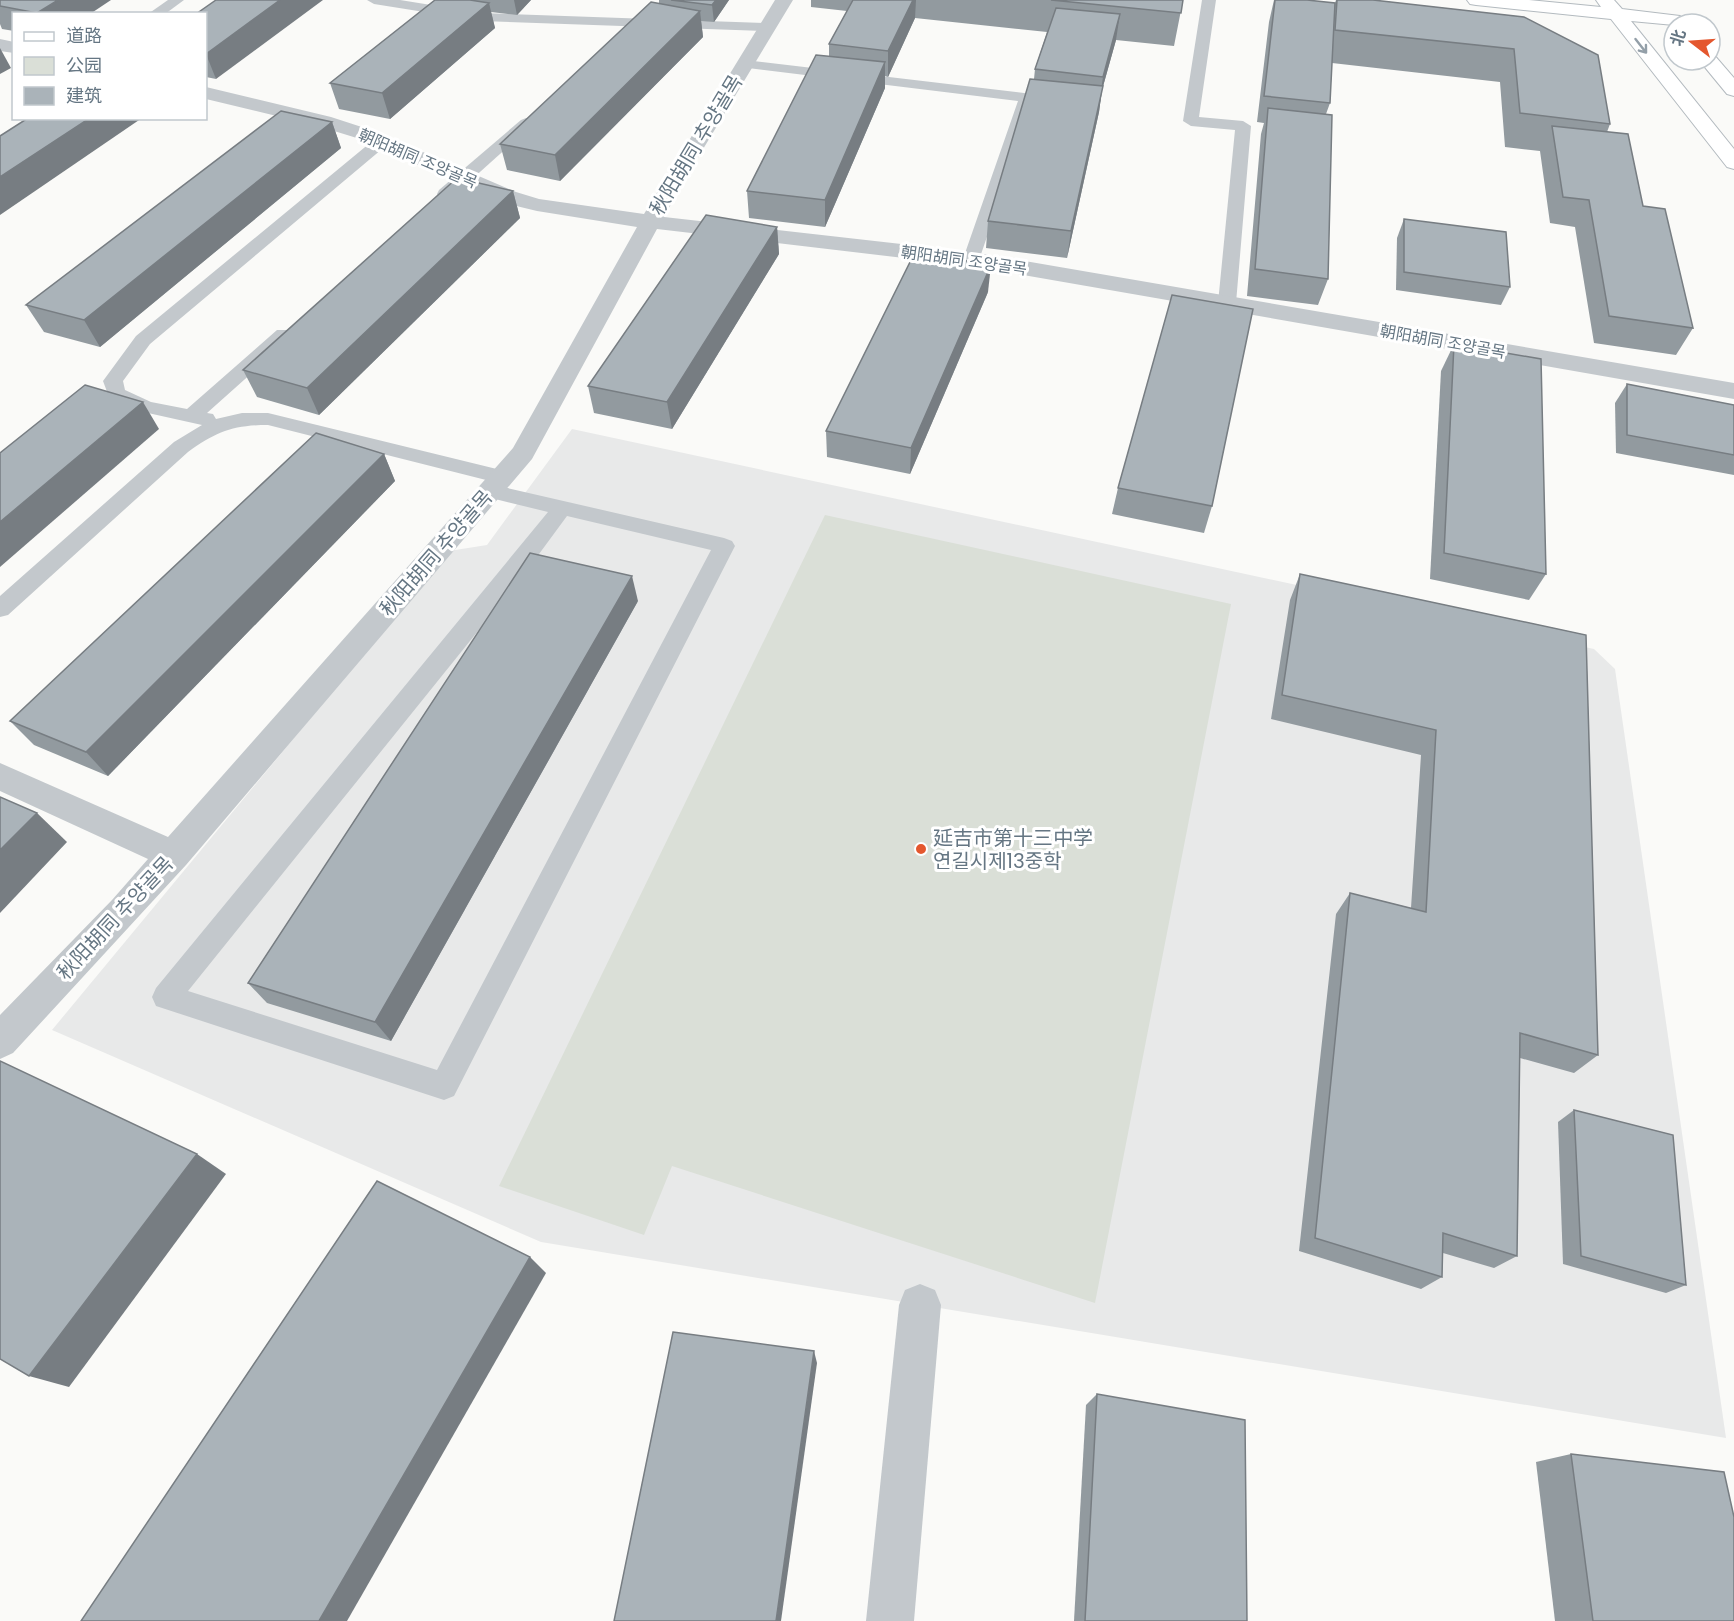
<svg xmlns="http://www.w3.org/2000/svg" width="1734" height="1621" viewBox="0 0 1734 1621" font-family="Poppins,'Noto Sans SC','Noto Sans KR',sans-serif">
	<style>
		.built { fill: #e8e9e9 }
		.green { fill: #dadfd7 }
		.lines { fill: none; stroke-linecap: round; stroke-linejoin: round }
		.secondary-casing { stroke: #b3babf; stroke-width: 2 }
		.lane { fill: #c3c8cc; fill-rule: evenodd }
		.street { fill: #c3c8cc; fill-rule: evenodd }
		.secondary { fill: #fff; fill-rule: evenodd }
		.wall { fill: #929a9f }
		.shaded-wall { fill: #777d82 }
		.building { fill: #aab3b9; stroke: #777d82; stroke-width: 1.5 }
		.oneway { stroke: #939fa8 }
		.poi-dot { fill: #e4572e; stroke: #fff; stroke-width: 2 }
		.labels { text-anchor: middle; stroke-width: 6; stroke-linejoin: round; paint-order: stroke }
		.far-street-label { font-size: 16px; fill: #657683; stroke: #fff }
		.street-label { font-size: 20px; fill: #657683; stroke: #fff }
		.poi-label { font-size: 20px; fill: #657683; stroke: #fff; text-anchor: start }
	</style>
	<rect width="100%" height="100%" fill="#fafaf8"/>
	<!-- built -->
	<polygon class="built" points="572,429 1594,649 1615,669 1726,1438 541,1242 52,1030 449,551 487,545"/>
	<!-- green -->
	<polygon class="green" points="825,515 1231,604 1095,1303 672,1166 644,1235 499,1186"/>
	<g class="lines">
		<defs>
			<g id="secondary">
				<polygon points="1467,0 1529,0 1601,7 1596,0 1614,0 1622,9 1680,16 1683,20 1680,24 1674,25 1631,21 1734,149 1734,169 1727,167 1611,19 1476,5 1470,4"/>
				<polygon points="1710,55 1715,56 1734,78 1734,96 1727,94 1699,60 1710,60"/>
			</g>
		</defs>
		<!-- secondary casing -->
		<use href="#secondary" class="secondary-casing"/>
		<!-- lane -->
		<g class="lane">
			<polygon points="168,0 184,0 165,14 148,14"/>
			<polygon points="367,0 400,0 481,13 767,23 774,27 767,31 481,21 374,4"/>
			<polygon points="1202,0 1216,0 1199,117 1243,121 1251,126 1236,303 1233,307 1221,307 1218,303 1235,130 1191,126 1183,121"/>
			<polygon points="745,60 1032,94 1035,97 978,263 966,263 963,259 1018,101 740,67 738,64"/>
			<polygon points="526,118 531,120 534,123 531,126 451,198 439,198 437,194 439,190 521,120"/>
			<path d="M 382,136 L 390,141 L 388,144 L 150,344 L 123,381 L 125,390 L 151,402 L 187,409 L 277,330 L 291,330 L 293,334 L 291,338 L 207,413 L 213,414 L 216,419 L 242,413 L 268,413 L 509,472 L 512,477 L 509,482 L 502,484 L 268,425 C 233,425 216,432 188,452 L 8,615 L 0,617 L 0,596 L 174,442 L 202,425 L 139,411 L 109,397 L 103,381 L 136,336 L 376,138 Z"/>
			<path d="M 490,484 L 724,538 L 732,541 L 735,546 L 454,1096 L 444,1100 L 156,1006 L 152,997 L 156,988 L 548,512 L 483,496 L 480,491 L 483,486 ZM 567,516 L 711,550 L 437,1070 L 188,991 L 528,569 Z"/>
		</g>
		<!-- street -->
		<g class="street">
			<polygon points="775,0 793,0 688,174 664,217 972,252 1734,383 1734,399 972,266 657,229 532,459 186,865 13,1053 0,1059 0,1015 112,900 148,859 0,791 0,763 168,837 513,448 637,227 537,211 500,202 360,139 318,126 206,99 206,87 331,117 374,131 516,192 539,199 644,214"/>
			<polygon points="0,39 14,42 14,53 0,51"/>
			<polygon points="920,1284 935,1290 941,1305 914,1621 866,1621 899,1305 905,1290"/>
		</g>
		<!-- secondary -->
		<use href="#secondary" class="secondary"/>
	</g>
	<!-- wall -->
	<g class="wall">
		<polygon points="0,0 90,14 14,14 14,31 2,29 0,24"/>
		<polygon points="435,0 531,0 517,15 491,12 495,28 390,119 339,109 330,83"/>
		<polygon points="659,0 729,0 714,22 701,21 703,37 560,181 507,170 500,144 659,4"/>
		<polygon points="811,0 1183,0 1174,46 1116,40 1102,90 1099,112 1067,258 986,248 988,221 1034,79 1035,69 1047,32 915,18 888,77 885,76 885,88 825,227 749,218 747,191 829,57 829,44 847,11 811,7"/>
		<polygon points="1274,0 1335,3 1336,0 1373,0 1524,17 1610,124 1607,132 1643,206 1693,328 1676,355 1594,343 1575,227 1550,223 1540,151 1505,147 1500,82 1332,63 1330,103 1326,114 1328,279 1318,305 1247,296 1261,134 1264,123 1257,122 1269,22"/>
		<polygon points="206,14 216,79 206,77"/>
		<polygon points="332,122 341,148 100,347 44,332 26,305"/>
		<polygon points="513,191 520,218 319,415 257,397 243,370"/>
		<polygon points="1404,219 1510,287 1501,305 1396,290 1397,238"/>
		<polygon points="777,227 779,254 672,429 594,413 588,386"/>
		<polygon points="988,292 910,474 827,457 826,431"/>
		<polygon points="1454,344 1546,574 1529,600 1430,579 1441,371"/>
		<polygon points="1627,384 1734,405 1734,475 1616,453 1615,403"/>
		<polygon points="384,454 395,481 108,776 34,745 10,721"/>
		<polygon points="1118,488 1212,506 1204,533 1112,514"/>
		<polygon points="1300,574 1586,635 1598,1055 1574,1073 1520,1058 1517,1256 1494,1268 1443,1253 1442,1277 1421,1289 1299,1251 1336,914 1350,893 1411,908 1421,755 1271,719 1290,600"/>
		<polygon points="638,601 391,1041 267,1003 248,983"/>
		<polygon points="1574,1110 1686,1285 1666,1293 1563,1264 1558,1122"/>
		<polygon points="1097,1394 1247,1621 1074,1621 1086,1405"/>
		<polygon points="1571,1454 1734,1621 1555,1621 1536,1462"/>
	</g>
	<!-- shaded-wall -->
	<g class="shaded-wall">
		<polygon points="58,0 111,0 90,14 37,14 37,13"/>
		<polygon points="280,0 323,0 216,79 206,54"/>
		<polygon points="514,0 531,0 517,15"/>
		<polygon points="716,0 729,0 714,22 712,5"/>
		<polygon points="913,0 916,0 915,18 888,77 888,51"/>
		<polygon points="489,3 495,28 390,119 382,93"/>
		<polygon points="700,11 703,37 560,181 555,155"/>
		<polygon points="1120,14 1116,40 1102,90 1099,112 1067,258 1071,231 1099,103 1103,77"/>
		<polygon points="0,48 11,68 0,74"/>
		<polygon points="885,62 885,88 825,227 825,200"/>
		<polygon points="90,118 142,118 0,215 0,177"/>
		<polygon points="332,122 341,148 100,347 84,320"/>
		<polygon points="513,191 520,218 319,415 307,388"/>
		<polygon points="777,227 779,254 672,429 667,402"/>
		<polygon points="991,265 988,292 910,474 911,448"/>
		<polygon points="143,402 159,429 0,567 0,522"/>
		<polygon points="384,454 395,481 108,776 86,752"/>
		<polygon points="632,576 638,601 391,1041 375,1022"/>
		<polygon points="37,813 67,842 0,913 0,850"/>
		<polygon points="197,1154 226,1174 69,1387 29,1376"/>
		<polygon points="530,1257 546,1273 347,1621 319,1621"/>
		<polygon points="814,1351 817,1363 781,1621 776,1621"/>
	</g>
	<!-- building -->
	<g class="building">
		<polygon points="0,0 58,0 37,13 0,6"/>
		<polygon points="216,0 280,0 206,54 206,14 196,14"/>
		<polygon points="435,0 470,0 489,3 382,93 330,83"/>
		<polygon points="671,0 716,0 712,5"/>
		<polygon points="853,0 913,0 888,51 829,44"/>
		<polygon points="1051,0 1183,0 1181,13"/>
		<polygon points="1275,0 1307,0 1335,3 1330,103 1264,96"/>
		<polygon points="1337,0 1373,0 1524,17 1598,55 1610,124 1520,113 1514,49 1335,30"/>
		<polygon points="651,2 700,11 555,155 500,144"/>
		<polygon points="1056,8 1120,14 1103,77 1035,69"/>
		<polygon points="816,55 885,62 825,200 747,191"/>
		<polygon points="1030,79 1103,86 1071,231 988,221"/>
		<polygon points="1268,108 1332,115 1328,279 1255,269"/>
		<polygon points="281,111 332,122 84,320 26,305"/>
		<polygon points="28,118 90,118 0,177 0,136"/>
		<polygon points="1552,126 1628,134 1643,206 1665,209 1693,328 1609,316 1589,200 1563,197"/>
		<polygon points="457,178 513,191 307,388 243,370"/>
		<polygon points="706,215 777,227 667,402 588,386"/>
		<polygon points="1404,219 1506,232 1510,287 1404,272"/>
		<polygon points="915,252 991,265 911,448 826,431"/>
		<polygon points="1172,295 1253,309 1212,506 1118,488"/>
		<polygon points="1454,344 1541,359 1546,574 1444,553"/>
		<polygon points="1627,384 1734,405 1734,455 1627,435"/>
		<polygon points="85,385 143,402 0,522 0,453"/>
		<polygon points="316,433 384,454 86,752 10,721"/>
		<polygon points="530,553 632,576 375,1022 248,983"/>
		<polygon points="1300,574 1586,635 1598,1055 1520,1033 1517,1256 1443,1233 1442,1277 1315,1238 1350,893 1426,912 1436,730 1282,695"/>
		<polygon points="0,797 37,813 0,850"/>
		<polygon points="0,1061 197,1154 29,1376 0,1359"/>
		<polygon points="1574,1110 1673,1135 1686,1285 1581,1256"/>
		<polygon points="377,1181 530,1257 319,1621 81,1621"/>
		<polygon points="673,1332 814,1351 776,1621 614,1621"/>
		<polygon points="1097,1394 1245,1420 1247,1621 1085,1621"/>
		<polygon points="1571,1454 1724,1472 1734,1517 1734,1621 1593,1621"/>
	</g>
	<!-- one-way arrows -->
	<defs><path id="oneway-shaft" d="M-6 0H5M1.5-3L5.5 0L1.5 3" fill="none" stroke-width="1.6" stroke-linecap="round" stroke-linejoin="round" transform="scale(1.5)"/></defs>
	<use class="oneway" href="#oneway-shaft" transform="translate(1641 46) rotate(52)"/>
	<!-- markers -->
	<circle class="poi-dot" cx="921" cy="849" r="6"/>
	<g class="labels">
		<!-- far-street labels -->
		<g class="far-street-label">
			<text transform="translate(418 158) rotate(23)" y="6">朝阳胡同 조양골목</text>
			<text transform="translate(964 260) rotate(8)" y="6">朝阳胡同 조양골목</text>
			<text transform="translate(1443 341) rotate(10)" y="6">朝阳胡同 조양골목</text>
		</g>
		<!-- street labels -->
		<g class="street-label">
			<text transform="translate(696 145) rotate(-59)" y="7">秋阳胡同 추양골목</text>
			<text transform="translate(436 553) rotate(-49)" y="7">秋阳胡同 추양골목</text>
			<text transform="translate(115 918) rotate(-47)" y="7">秋阳胡同 추양골목</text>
		</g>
		<!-- poi labels -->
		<g class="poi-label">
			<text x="933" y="845">延吉市第十三中学<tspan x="933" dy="23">연길시제13중학</tspan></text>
		</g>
	</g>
	<!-- legend -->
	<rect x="12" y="12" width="195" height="108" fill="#ffffff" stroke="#c1c8cd" stroke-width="1.5"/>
	<rect x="24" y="32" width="30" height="9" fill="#ffffff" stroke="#c1c8cd" stroke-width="1.5"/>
	<text x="66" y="42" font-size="18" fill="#657683">道路</text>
	<rect x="24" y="57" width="30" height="18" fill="#dadfd7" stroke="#c1c8cd" stroke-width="1.5"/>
	<text x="66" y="72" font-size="18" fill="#657683">公园</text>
	<rect x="24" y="87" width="30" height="18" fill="#aab3b9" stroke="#c1c8cd" stroke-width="1.5"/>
	<text x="66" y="102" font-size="18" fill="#657683">建筑</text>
	<!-- north arrow -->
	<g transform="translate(1692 42) rotate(287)"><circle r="28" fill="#ffffff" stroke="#c1c8cd" stroke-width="1.5"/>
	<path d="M0-4.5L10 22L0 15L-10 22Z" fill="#e4572e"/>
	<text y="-9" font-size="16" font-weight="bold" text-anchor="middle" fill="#657683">北</text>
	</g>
</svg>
